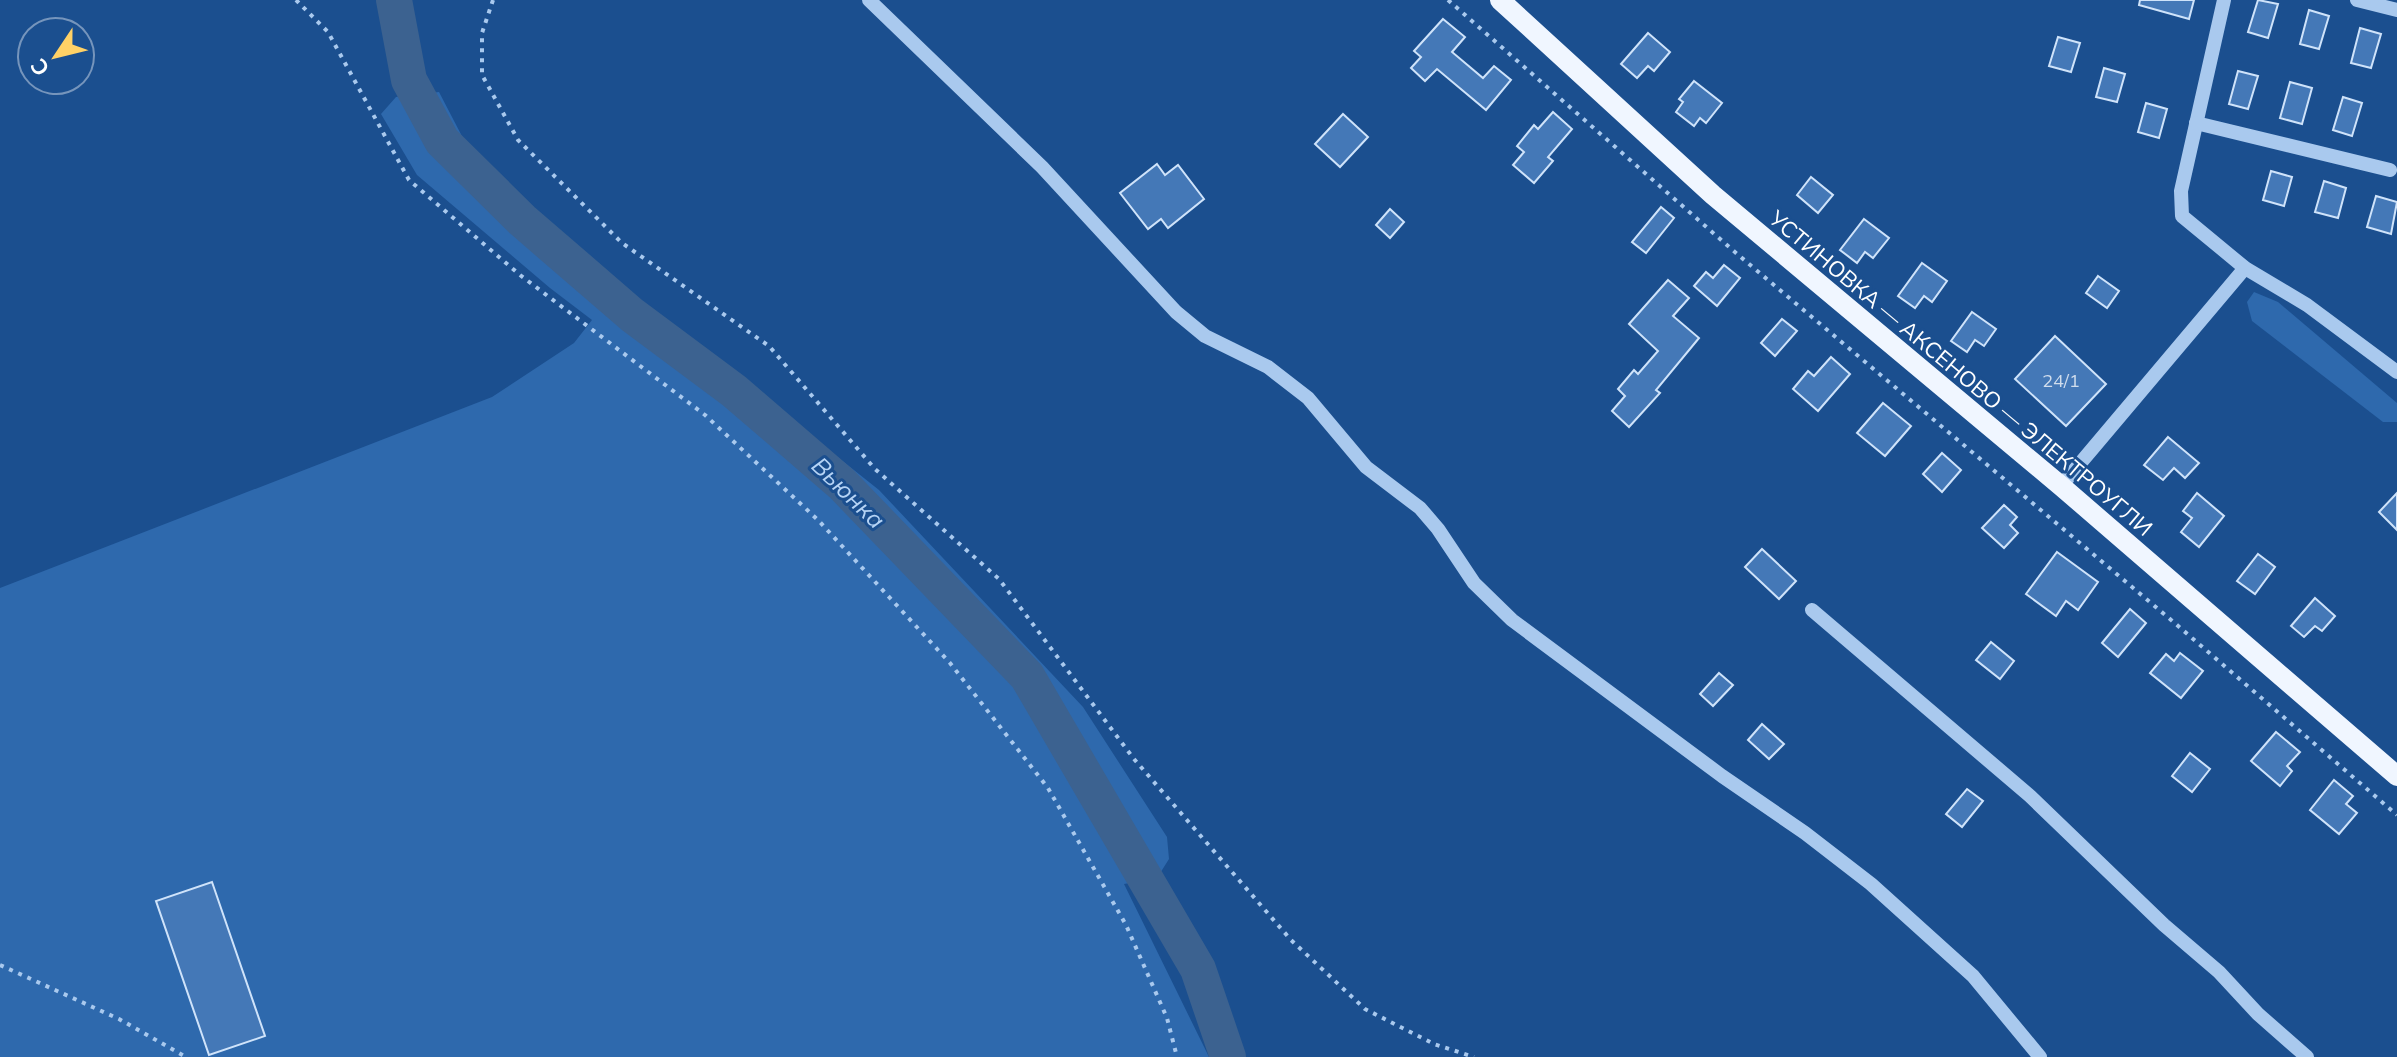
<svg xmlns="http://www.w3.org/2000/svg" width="2397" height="1057" viewBox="0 0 2397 1057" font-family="Mulish,sans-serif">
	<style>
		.green { fill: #2e69ad }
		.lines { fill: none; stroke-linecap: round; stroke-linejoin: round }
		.river { stroke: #3c6290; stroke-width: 36 }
		.building { fill: #4478b7; stroke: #cfe3fa; stroke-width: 2 }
		.path { stroke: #a9c9ee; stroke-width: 4; stroke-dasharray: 4 6; stroke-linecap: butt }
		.minor { stroke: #a9c9ee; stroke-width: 14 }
		.major { stroke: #f0f6ff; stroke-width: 20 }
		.labels { text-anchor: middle; stroke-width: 6; stroke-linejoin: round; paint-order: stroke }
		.number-label { font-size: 18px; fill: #d0dded }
		.street-label { font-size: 22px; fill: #fff; stroke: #1b4f8f }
		.water-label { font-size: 24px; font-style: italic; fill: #b5d3f5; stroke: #1b4f8f }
	</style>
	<rect width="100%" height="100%" fill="#1b4f8f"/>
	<!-- green -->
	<g class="green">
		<polygon points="439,92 465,142 541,221 879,490 1083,707 1167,837 1169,859 1157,878 1124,884 1209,1057 0,1057 0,588 492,397 574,343 592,320 550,288 417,175 381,114 396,97"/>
		<polygon points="2254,292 2278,302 2397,403 2397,422 2383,422 2252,321 2247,302"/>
	</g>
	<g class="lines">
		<!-- river -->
		<polyline class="river" points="394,0 409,80 442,141 522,220 632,315 734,391 842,484 1027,676 1198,969 1228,1057"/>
	</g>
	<!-- building -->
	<g class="building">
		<polygon points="2140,0 2194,0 2189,19 2139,5"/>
		<polygon points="2258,0 2278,4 2268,38 2248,32"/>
		<polygon points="2309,10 2329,16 2319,49 2300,44"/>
		<polygon points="1443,19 1465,37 1452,52 1483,78 1494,66 1511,80 1486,110 1437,69 1425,81 1411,68 1421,57 1414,51"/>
		<polygon points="2360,28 2381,34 2371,68 2351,63"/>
		<polygon points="1648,33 1670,52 1654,71 1648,66 1637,78 1621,64"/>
		<polygon points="2058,37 2080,43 2071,72 2049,66"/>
		<polygon points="2104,68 2125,74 2117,102 2096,97"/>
		<polygon points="2238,71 2258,76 2248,109 2229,104"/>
		<polygon points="1694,81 1722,103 1706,123 1700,118 1694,126 1676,112 1683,102 1679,99"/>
		<polygon points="2290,82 2312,88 2302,124 2280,118"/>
		<polygon points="2343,97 2362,103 2352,136 2333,130"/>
		<polygon points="2146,103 2167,109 2159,138 2138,132"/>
		<polygon points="1553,112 1572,129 1548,157 1553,161 1534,183 1513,165 1524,152 1517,146 1534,125 1538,129"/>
		<polygon points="1343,114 1368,137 1340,167 1315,144"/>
		<polygon points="1157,164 1165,175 1178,165 1204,199 1168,228 1161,219 1148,229 1120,193"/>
		<polygon points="2271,171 2292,177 2284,206 2263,200"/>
		<polygon points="1811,177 1833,195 1818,213 1797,195"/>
		<polygon points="2324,181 2346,188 2338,218 2315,212"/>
		<polygon points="2376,196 2397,202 2391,234 2367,227"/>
		<polygon points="1661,207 1674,218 1646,253 1632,242"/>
		<polygon points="1390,209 1404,222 1390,238 1376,225"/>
		<polygon points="1864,219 1889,238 1873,258 1865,252 1857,263 1840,250"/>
		<polygon points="1922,263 1947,281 1932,302 1924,296 1915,308 1898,296"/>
		<polygon points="1724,265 1740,278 1717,306 1694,286 1706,272 1713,278"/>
		<polygon points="2098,276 2119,291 2107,308 2086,293"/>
		<polygon points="1668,280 1689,298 1673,316 1699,338 1656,390 1660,393 1629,427 1612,411 1625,396 1618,389 1634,370 1638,374 1658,351 1629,324"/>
		<polygon points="1972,312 1996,329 1984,346 1975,340 1967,352 1951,341"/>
		<polygon points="1782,319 1797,331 1775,356 1761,343"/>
		<polygon points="2055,336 2106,384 2066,426 2015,379"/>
		<polygon points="1831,357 1850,374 1818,411 1793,389 1808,371 1814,376"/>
		<polygon points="1883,403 1911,426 1885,456 1857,433"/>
		<polygon points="2168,437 2199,463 2185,478 2174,468 2163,480 2144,465"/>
		<polygon points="1942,453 1961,470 1942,492 1923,474"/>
		<polygon points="2197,493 2224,516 2199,547 2181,532 2192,518 2183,511"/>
		<polygon points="2397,493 2397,530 2379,512"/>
		<polygon points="2004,505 2017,517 2010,525 2018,533 2004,548 1982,528"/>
		<polygon points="1762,549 1796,581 1779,599 1745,567"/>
		<polygon points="2057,552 2098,582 2078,610 2066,601 2056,616 2026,594"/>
		<polygon points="2258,554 2275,567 2255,594 2237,581"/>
		<polygon points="2315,598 2335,616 2322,631 2315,626 2304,637 2291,626"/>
		<polygon points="2130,609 2146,623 2118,657 2102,643"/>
		<polygon points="1991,642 2014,661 2000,679 1976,660"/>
		<polygon points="2180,653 2203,671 2181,698 2150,673 2166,654 2174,661"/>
		<polygon points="1719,673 1733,685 1713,706 1700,694"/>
		<polygon points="1762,724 1784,744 1769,759 1748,740"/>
		<polygon points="2276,732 2300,752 2287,766 2292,771 2280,786 2251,761"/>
		<polygon points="2190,753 2210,769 2192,792 2172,776"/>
		<polygon points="2334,780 2353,796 2346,804 2357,813 2339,834 2310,810"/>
		<polygon points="1967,789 1983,801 1962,827 1946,814"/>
		<polygon points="212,882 265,1036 209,1055 156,901"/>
	</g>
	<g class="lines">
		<!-- path -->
		<g class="path">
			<polyline points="296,0 328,32 409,180 520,275 705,415 818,520 950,663 1048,788 1126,925 1167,1018 1177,1057"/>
			<polyline points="493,0 482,33 482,75 518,140 622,243 769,346 875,469 999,579 1134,759 1291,940 1365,1009 1434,1044 1474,1057"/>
			<polyline points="1448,0 1736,253 2170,619 2397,815"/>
			<polyline points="0,965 119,1019 186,1057"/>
		</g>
		<!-- minor -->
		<g class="minor">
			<polyline points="869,0 1042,167 1176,312 1205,336 1268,367 1308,398 1366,467 1420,508 1438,529 1474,583 1512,620 1722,776 1805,833 1871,884 1973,976 2040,1057"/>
			<polyline points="2224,0 2181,191 2182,216 2245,268 2307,305 2397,372"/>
			<polyline points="2357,0 2397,10"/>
			<polyline points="2196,123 2390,170"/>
			<polyline points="2061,486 2245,268"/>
			<polyline points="1812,610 2030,796 2164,925 2219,972 2258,1014 2307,1057"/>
		</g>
		<!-- major -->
		<polyline class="major" points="1500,0 1713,195 2061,486 2397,776"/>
	</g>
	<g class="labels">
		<!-- number labels -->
		<g class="number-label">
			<text x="2061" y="387">24/1</text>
		</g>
		<!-- street labels -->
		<g class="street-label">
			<text transform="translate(1961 373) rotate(40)" y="8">УСТИНОВКА — АКСЕНОВО — ЭЛЕКТРОУГЛИ</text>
		</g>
		<!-- water labels -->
		<g class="water-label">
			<text transform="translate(848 493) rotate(44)" y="8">Вьюнка</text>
		</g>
	</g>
	<!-- north arrow -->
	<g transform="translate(56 56) rotate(235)"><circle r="38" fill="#1b4f8f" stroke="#7695bc" stroke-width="2"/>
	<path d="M0-6L14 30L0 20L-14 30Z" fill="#ffd166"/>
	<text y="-12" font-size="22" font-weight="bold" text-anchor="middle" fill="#ffffff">С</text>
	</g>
</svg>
